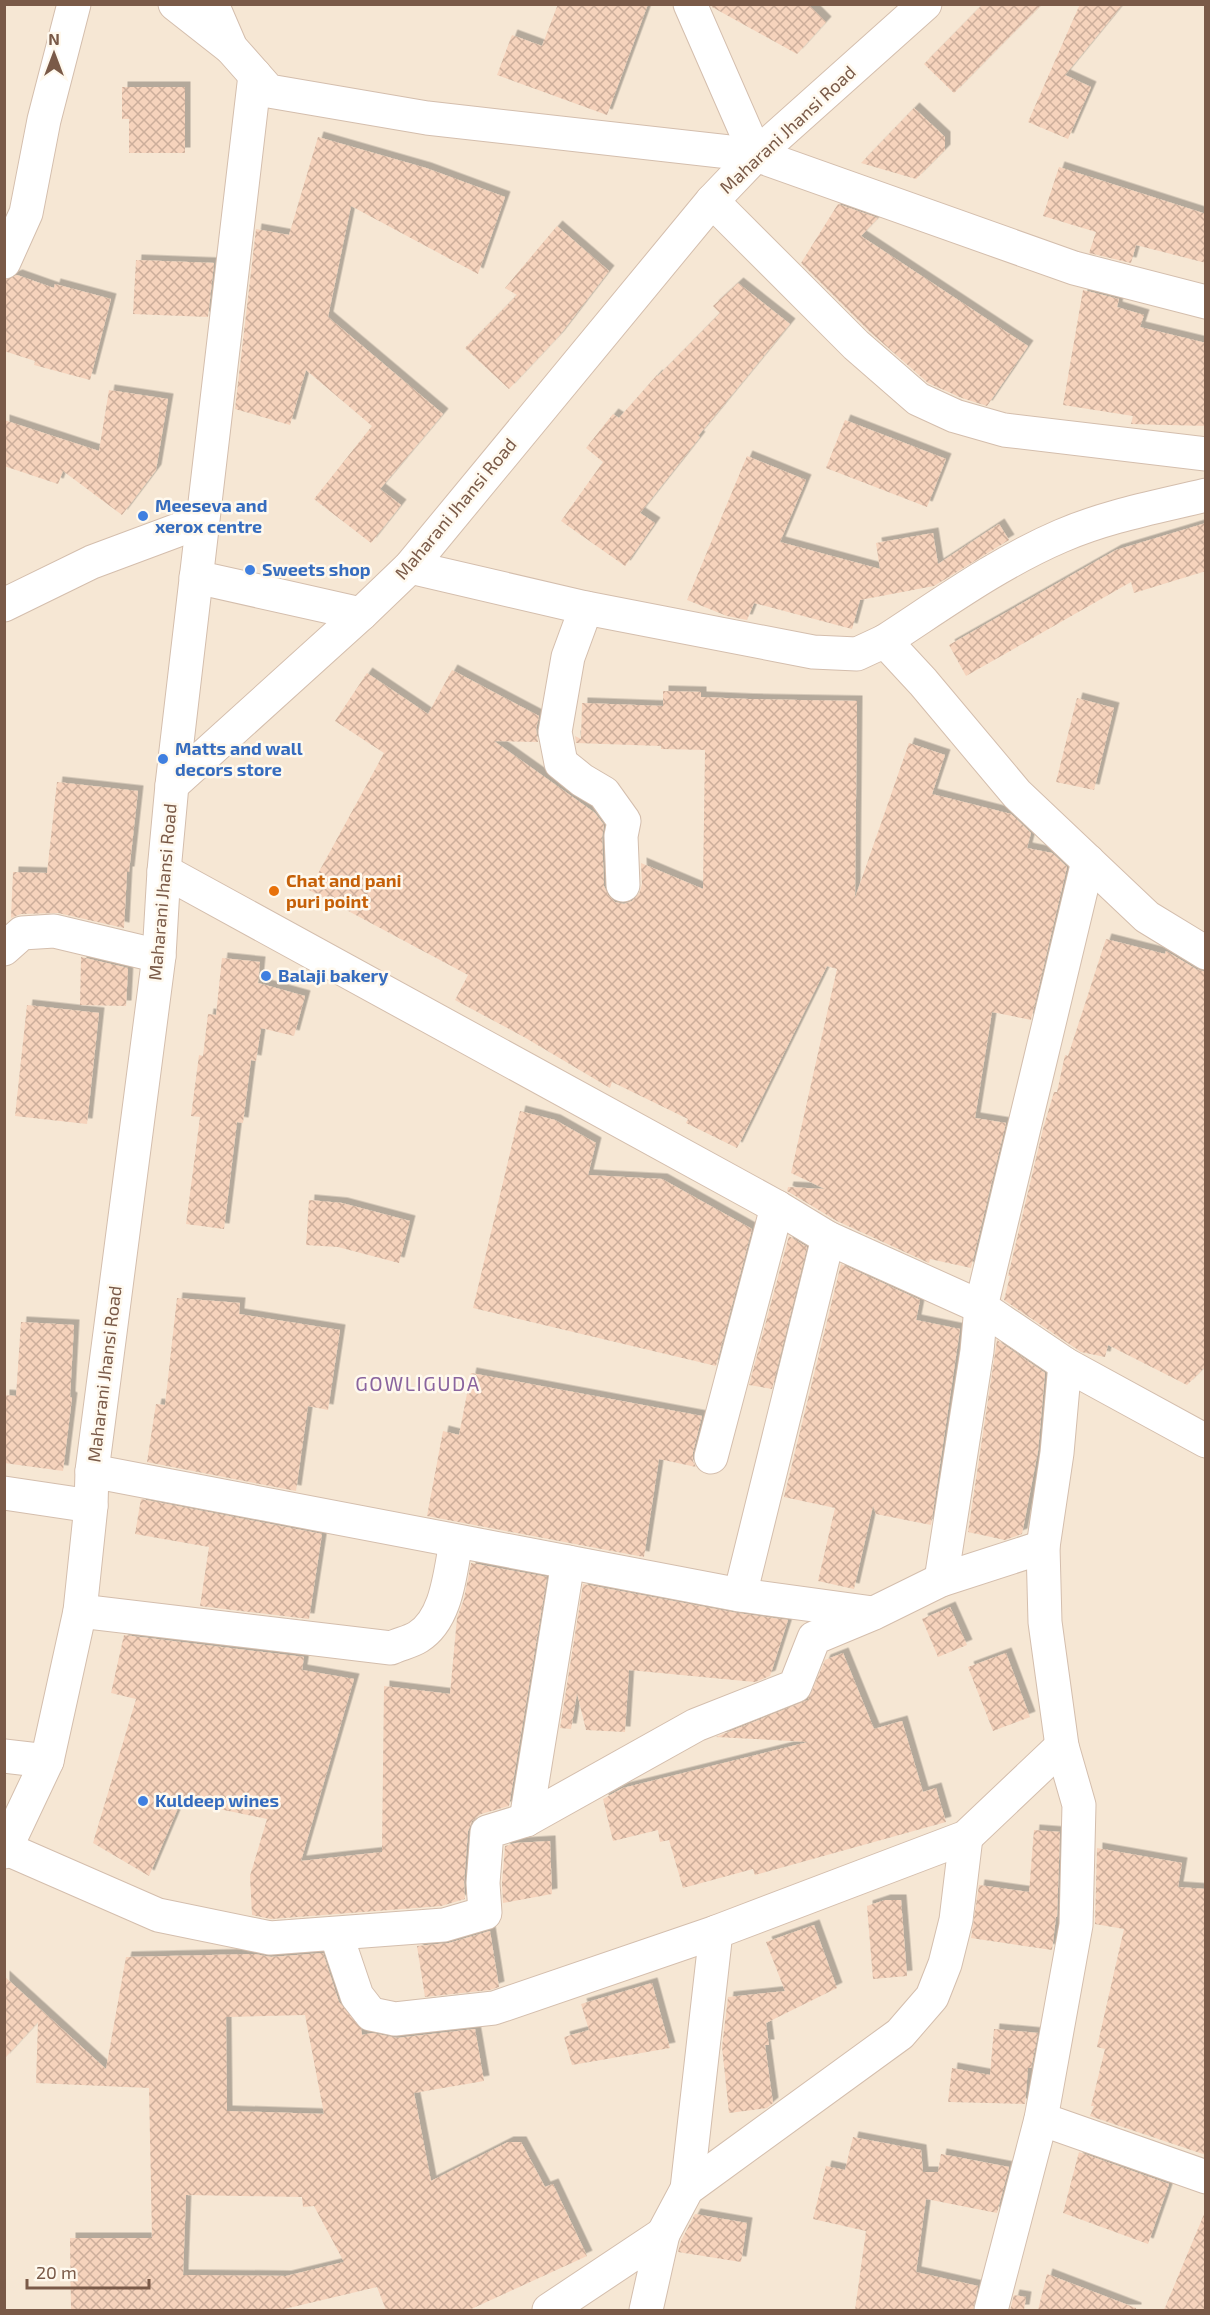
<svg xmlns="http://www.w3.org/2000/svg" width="1210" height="2315" viewBox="0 0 1210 2315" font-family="'Exo 2',sans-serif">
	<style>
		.residential { fill: #f6e7d4 }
		.building { fill: url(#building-cross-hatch); fill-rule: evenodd; filter: url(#shadow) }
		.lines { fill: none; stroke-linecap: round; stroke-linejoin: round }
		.minor-casing { stroke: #d4bead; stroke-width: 35 }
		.tertiary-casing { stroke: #d4bead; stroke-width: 35 }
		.minor { stroke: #fff; stroke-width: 33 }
		.tertiary { stroke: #fff; stroke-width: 33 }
		.shop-dot { fill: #3f7fe0; stroke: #fff9ee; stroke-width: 2 }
		.food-dot { fill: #e8710a; stroke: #fff9ee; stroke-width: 2 }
		.labels { text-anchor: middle; stroke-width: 5; stroke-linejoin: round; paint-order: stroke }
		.street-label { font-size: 18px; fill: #7a5a48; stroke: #fff9ee }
		.shop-label { font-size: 18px; font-weight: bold; fill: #366cbe; stroke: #fff9ee; text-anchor: start }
		.food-label { font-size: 18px; font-weight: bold; fill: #c56008; stroke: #fff9ee; text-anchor: start }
		.neighbourhood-label { font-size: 20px; letter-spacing: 1.5px; fill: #8a649e; stroke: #fff9ee }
	</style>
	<defs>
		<pattern id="building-cross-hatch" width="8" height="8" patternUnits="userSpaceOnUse" patternTransform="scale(1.5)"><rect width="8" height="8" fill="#f6d3bc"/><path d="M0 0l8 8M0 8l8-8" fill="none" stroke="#ccae9b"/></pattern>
		<filter id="shadow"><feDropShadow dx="5.5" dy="-5.5" stdDeviation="0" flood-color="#0004"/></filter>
	</defs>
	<rect width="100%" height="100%" fill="#fef5e6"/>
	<!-- residential -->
	<rect class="residential" x="5" y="5" width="1200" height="2305"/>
	<!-- building -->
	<g class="building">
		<polygon points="558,4 648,4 607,115 497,75 512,35 542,46"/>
		<polygon points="711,4 808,4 826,22 797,54 712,7"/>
		<polygon points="983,4 1042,4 954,93 924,64"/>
		<polygon points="1080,4 1123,4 1065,75 1091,87 1068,139 1028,122"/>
		<polygon points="122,87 185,87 185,153 129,153 129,119 122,119"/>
		<polygon points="914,108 945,137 945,150 916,179 861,163"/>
		<polygon points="318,137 426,168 505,197 478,274 351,206 328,317 443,414 380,489 401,505 371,543 314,499 372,426 306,370 290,425 235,409 256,229 289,235"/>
		<polygon points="1059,167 1206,214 1206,263 1136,245 1131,263 1089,253 1096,232 1043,216"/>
		<polygon points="838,204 878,218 861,236 1028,346 987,406 962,398 928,383 869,331 801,263"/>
		<polygon points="557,226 609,271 559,336 509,389 465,348 517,295 505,288"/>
		<polygon points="136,260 214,263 208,317 133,314"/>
		<polygon points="17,275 54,288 55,284 111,299 90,380 34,365 35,361 4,351 4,280"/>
		<polygon points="738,283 790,324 698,436 700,437 640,513 655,523 625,566 561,521 603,462 586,448 613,414 619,418 657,375 658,376 720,313 713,306"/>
		<polygon points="1083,290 1119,299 1117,307 1144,315 1140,327 1206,343 1206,426 1131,424 1133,416 1063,405"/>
		<polygon points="109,390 168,399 156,470 122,515 63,471 58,484 4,466 4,420 99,451"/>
		<polygon points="845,420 946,459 927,507 826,468"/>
		<polygon points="747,456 806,480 780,542 880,569 876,543 933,533 938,564 999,524 1009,540 934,586 860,600 852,629 754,603 747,620 727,616 687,600"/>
		<polygon points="1206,523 1206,571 1134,593 1131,582 966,676 949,645 1116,550"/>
		<polygon points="452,670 539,716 536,729 538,742 494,741 595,813 604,825 602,837 604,886 608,895 615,902 624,904 632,901 639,894 642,884 641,863 703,889 705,750 661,749 661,746 576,743 575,736 581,739 582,703 663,706 663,691 701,692 701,697 748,699 857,701 855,898 909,743 945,755 932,794 1011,814 1031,833 1027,848 1052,853 1067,867 1031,1020 992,1012 975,1118 1006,1123 971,1268 930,1259 929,1263 837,1221 787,1191 788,1187 825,1189 791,1173 837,969 827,966 737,1148 686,1123 688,1119 612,1082 610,1088 524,1037 455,1000 468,975 309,890 384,753 335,721 367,673 428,714"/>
		<polygon points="1077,698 1114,708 1094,790 1056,782"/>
		<polygon points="57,782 138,791 129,872 127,872 124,928 58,913 21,914 11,918 13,872 47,873"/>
		<polygon points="1106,939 1165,954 1166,951 1196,969 1206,972 1206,1366 1187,1385 1108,1345 1105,1357 1081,1352 1004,1300 1010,1276 1008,1276 1043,1129 1054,1092 1057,1092 1065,1055 1068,1056"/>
		<polygon points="81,957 128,968 126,1006 80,1005"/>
		<polygon points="222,958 260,962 258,983 305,996 294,1036 261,1028 256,1061 251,1060 243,1123 237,1122 224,1229 186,1224 200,1117 191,1116 199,1055 203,1056 208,1014 216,1015"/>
		<polygon points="27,1005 99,1013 87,1124 15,1116"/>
		<polygon points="520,1111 555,1120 596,1143 588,1175 662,1179 752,1229 716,1366 473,1308"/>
		<polygon points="309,1200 342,1203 410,1221 399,1263 338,1247 306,1245"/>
		<polygon points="789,1236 807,1247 772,1389 749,1385"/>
		<polygon points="841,1264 920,1300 916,1320 960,1329 931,1525 876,1514 873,1506 854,1589 818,1581 835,1508 784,1497"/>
		<polygon points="177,1298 240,1303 239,1314 340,1330 328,1410 308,1406 296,1491 147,1462 156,1404 165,1405"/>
		<polygon points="21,1322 74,1325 70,1397 72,1398 63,1471 4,1463 4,1395 16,1396"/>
		<polygon points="997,1340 1045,1373 1038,1451 1022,1534 1005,1540 968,1532"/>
		<polygon points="471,1373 702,1416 693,1452 693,1461 696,1467 659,1459 644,1557 427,1516 443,1431 459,1435"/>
		<polygon points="141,1499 322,1534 309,1619 200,1606 209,1547 135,1534"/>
		<polygon points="471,1563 547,1577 509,1806 481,1814 472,1821 468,1831 464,1882 465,1899 441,1906 271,1919 252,1915 250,1876 267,1819 181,1801 149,1876 93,1843 136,1699 111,1693 124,1635 304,1657 302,1670 354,1679 301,1861 382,1852 384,1686 450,1694 457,1618 464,1599"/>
		<polygon points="583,1584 737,1613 788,1620 770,1676 755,1682 629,1670 625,1732 586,1730 577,1693 571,1729 560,1728"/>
		<polygon points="950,1607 967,1645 938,1657 922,1619"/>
		<polygon points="843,1653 874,1729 902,1721 923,1792 936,1788 946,1822 755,1875 753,1869 683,1888 669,1840 660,1842 658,1830 613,1841 603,1799 623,1788 808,1742 716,1737 808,1700 825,1660"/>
		<polygon points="1006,1653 1030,1717 993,1731 968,1667"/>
		<polygon points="1034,1830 1060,1832 1057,1917 1056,1917 1052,1950 971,1938 979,1885 1029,1892"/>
		<polygon points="550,1841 552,1894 503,1903 502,1883 505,1846 516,1843"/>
		<polygon points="1097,1848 1182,1863 1178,1887 1206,1889 1206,2155 1090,2116 1094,2106 1091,2106 1105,2049 1097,2047 1124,1929 1095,1924"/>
		<polygon points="885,1900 901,1900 907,1976 873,1979 867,1906"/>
		<polygon points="814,1925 837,1988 766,2023 769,2045 765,2045 773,2103 767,2108 729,2113 722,2047 728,1997 785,1991 766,1942"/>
		<polygon points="490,1931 499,1987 490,1990 425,1997 417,1946 449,1943"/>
		<path d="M 323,1953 L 339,2002 L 361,2028 L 362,2035 L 372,2033 L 397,2038 L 475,2029 L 484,2081 L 414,2093 L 431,2181 L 508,2142 L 521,2142 L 545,2187 L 553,2184 L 587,2256 L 469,2310 L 386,2310 L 377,2287 L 280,2310 L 71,2310 L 70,2238 L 152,2238 L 149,2088 L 36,2083 L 38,2022 L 4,2059 L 4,1976 L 106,2069 L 126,1957 L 254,1954 L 271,1957 ZM 305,2015 L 324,2114 L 227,2111 L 226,2017 ZM 186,2195 L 302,2197 L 303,2207 L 314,2206 L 344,2262 L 286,2276 L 183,2275 Z"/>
		<polygon points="652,1983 670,2048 572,2065 564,2037 589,2030 581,2004"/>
		<polygon points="994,2029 1038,2033 1031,2068 1028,2068 1025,2104 948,2102 952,2068 990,2075"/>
		<polygon points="853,2137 921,2150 923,2172 938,2172 941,2154 1009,2167 997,2213 926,2199 916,2272 978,2286 973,2310 855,2310 866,2231 813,2219 826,2166 845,2170"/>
		<polygon points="1079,2152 1169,2184 1148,2244 1063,2213"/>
		<polygon points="1205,2212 1206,2310 1164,2310"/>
		<polygon points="695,2214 747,2223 741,2262 678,2252 681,2241"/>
		<polygon points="1047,2274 1136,2308 1136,2310 1038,2310"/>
		<polygon points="1014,2295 1026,2297 1024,2310 1010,2310"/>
	</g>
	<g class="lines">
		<defs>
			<g id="minor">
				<polyline points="175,4 231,48"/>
				<polyline points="690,4 756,155 1074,268 1206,302"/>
				<polyline points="712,201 856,345 918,399 955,416 1004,430 1206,454"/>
				<polyline points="4,262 26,213 44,120 74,4"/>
				<polyline points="410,567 586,608 813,652 857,654 885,641 923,682 1017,794 1147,917 1206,953"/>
				<polyline points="196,577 361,614"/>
				<polyline points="4,605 92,562 202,521"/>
				<polyline points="586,608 568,657 555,732 561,763 582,780 604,793 624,821 621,836 623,885"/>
				<path d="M 885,641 C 942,604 998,563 1061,536 C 1107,516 1157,507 1206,495"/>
				<polyline points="164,871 777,1207 828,1238 981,1307 1065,1364 1206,1441"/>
				<polyline points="4,949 22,933 54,931 159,956"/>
				<polyline points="711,1457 777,1207"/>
				<polyline points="92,1471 740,1595 873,1613"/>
				<polyline points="4,1493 91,1506"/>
				<polyline points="941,1580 977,1351 981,1307 1088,861"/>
				<polyline points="740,1595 828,1238"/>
				<path d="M 80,1611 L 391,1648 C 399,1644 410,1642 418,1637 C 447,1619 450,1573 456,1542"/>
				<polyline points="4,1756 47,1761"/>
				<polyline points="526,1820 568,1562"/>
				<polyline points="7,1849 158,1915 270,1938 444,1925 485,1913 483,1883 487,1832 526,1820 696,1725 795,1686 814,1638 874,1613 941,1580 1043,1547"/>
				<polyline points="336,1934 357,1996 371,2014 395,2019 494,2008 716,1932"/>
				<polyline points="1041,2119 1206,2177"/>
				<polyline points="687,2189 716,1932 966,1837 1062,1746"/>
				<polyline points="663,2234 687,2189 900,2034 932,1997 945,1964 956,1920 966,1837"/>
				<polyline points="549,2310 663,2234 646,2310"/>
				<polyline points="991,2310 1041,2119 1076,1925 1079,1805 1062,1746 1045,1622 1043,1547 1057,1453 1065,1364"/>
			</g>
			<g id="tertiary">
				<polyline points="212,4 231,48 269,91 427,118 756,155"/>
				<polyline points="172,785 255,75"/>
				<polyline points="4,1852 47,1761 80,1611 91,1506 92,1471 159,956 164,871 172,785 361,614 410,567 712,201 756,155 925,4"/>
			</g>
		</defs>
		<!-- minor casing -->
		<use href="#minor" class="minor-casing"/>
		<!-- tertiary casing -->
		<use href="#tertiary" class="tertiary-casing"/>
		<!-- minor -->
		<use href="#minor" class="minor"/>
		<!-- tertiary -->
		<use href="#tertiary" class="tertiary"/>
	</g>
	<!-- markers -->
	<g class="shop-dot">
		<circle cx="143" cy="516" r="6"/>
		<circle cx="250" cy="570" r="6"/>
		<circle cx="163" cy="759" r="6"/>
		<circle cx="266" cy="976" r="6"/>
		<circle cx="143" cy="1801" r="6"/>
	</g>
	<circle class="food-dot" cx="274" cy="891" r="6"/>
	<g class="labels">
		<!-- street labels -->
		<g class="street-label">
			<text transform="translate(788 130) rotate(-43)" y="6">Maharani Jhansi Road</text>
			<text transform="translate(456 509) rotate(-50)" y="6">Maharani Jhansi Road</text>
			<text transform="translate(163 892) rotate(-85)" y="6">Maharani Jhansi Road</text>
			<text transform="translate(105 1374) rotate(-83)" y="6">Maharani Jhansi Road</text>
		</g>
		<!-- shop labels -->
		<g class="shop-label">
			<text x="155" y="512">Meeseva and<tspan x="155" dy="21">xerox centre</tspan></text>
			<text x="262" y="576">Sweets shop</text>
			<text x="175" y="755">Matts and wall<tspan x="175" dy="21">decors store</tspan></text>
			<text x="278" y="982">Balaji bakery</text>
			<text x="155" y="1807">Kuldeep wines</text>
		</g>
		<!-- food labels -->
		<g class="food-label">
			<text x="286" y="887">Chat and pani<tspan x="286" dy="21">puri point</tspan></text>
		</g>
		<!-- neighbourhood labels -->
		<g class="neighbourhood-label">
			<text x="418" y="1391">GOWLIGUDA</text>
		</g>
	</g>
	<!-- border -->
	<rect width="1210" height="2315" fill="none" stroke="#7a5a48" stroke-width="12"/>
	<!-- north arrow -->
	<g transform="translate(54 54)" stroke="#fff9ee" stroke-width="4.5" paint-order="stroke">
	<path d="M0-4.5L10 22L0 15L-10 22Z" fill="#7a5a48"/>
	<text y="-9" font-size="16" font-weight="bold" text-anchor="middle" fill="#7a5a48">N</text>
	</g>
	<!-- scale -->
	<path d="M27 2279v9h122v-9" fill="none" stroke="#7a5a48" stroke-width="3"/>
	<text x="36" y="2279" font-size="18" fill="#7a5a48" stroke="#fff9ee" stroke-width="4.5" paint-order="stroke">20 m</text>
</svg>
